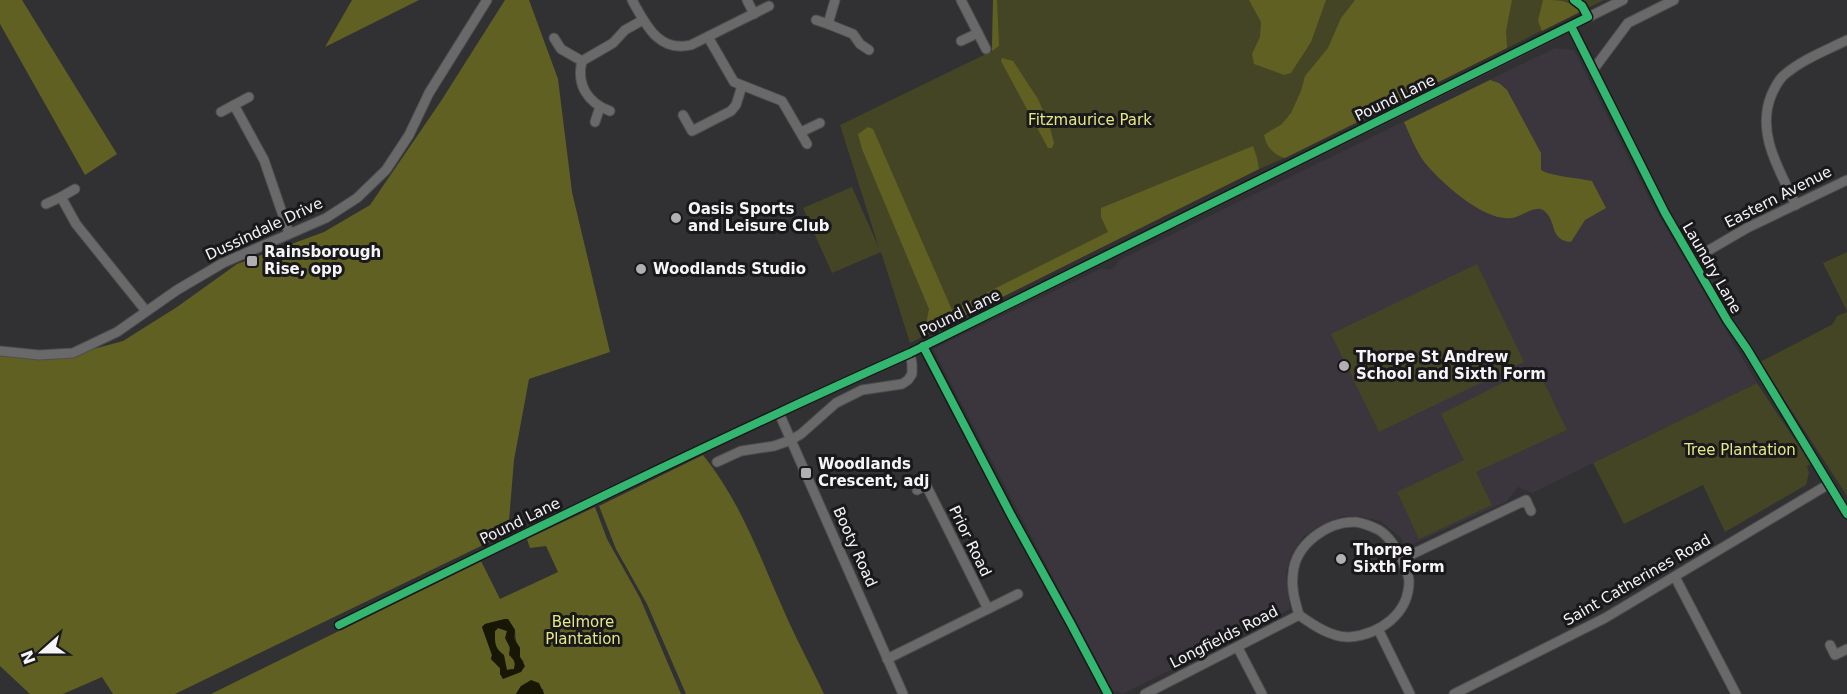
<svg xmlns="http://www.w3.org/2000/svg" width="1847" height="694" viewBox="0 0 1847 694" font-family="'DejaVu Sans',sans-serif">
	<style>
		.built { fill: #3b353e }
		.green { fill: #444524 }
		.forest { fill: #616023; fill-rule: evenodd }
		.water { fill: #181706; fill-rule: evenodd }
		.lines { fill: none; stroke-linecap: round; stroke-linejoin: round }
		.minor-casing { stroke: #4e4d4f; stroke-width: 11 }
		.minor { stroke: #6a696a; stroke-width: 9 }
		.cycleway-casing { stroke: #19181a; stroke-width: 11 }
		.cycleway { stroke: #33b770; stroke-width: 8 }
		.poi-dot { fill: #b1afb2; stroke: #19181a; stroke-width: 2 }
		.labels { text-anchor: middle; stroke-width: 6; stroke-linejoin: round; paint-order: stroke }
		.street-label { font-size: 15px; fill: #f6f4f7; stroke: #19181a }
		.park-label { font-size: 15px; fill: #e6e785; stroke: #19181a }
		.poi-label { font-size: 15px; font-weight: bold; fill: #f6f4f7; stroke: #19181a; text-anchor: start }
	</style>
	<rect width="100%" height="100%" fill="#313032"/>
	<!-- built -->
	<polygon class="built" points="1555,48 1574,50 1652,204 1757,383 1532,493 1518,487 1506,502 1406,547 1400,537 1380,521 1360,516 1343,516 1323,524 1303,537 1292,554 1286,572 1290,609 1123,694 1112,690 933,349 1102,268 1108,270 1114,267 1119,260"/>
	<!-- green -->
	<g class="green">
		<polygon points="993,0 1604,0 1285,158 1259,169 910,343 881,252 832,273 803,208 852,187 879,248 840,125 992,51"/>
		<polygon points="1847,252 1847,311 1823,263"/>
		<polygon points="1477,264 1524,362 1379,432 1331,334"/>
		<polygon points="1847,312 1847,496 1760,362 1833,324 1837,316"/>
		<polygon points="1536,366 1567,430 1476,472 1492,505 1419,539 1397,492 1464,460 1441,414"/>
		<polygon points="1757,383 1811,464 1807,466 1809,473 1806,485 1725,532 1703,485 1624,524 1593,463"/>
	</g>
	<!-- forest -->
	<g class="forest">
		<polygon points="0,0 22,0 117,154 85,175 0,24"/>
		<polygon points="352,0 419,0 325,47"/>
		<polygon points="505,0 529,0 558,79 572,192 610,352 529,379 514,460 508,533 175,694 113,694 102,677 63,694 30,694 0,666 0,354 64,357 123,341 177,307 237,264 324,232 370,205 441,101"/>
		<polygon points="993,0 997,0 999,46 992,51"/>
		<polygon points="1249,0 1326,0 1311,42 1291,73 1284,75 1254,64 1252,54 1260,37 1261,22"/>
		<path d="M 1355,0 L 1512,0 L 1506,31 L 1507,48 L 1285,158 C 1273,155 1266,146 1264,135 L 1282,124 L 1291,113 L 1301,91 L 1305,76 L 1328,48 L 1341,18 Z"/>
		<path d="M 1543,0 C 1558,0 1571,0 1580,12 L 1542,31 L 1538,21 Z"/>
		<polygon points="1002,58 1013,61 1038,99 1049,124 1054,143 1052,148 1048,148 1001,61"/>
		<path d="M 1490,80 L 1499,83 L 1507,90 L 1541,153 L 1541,170 C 1549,176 1579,178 1592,181 L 1606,208 L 1585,220 L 1571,242 C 1548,240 1558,220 1543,210 C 1534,205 1521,217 1512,218 C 1484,222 1442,183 1425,163 C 1416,151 1410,135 1404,122 Z"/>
		<polygon points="868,127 873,129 952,310 1108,232 1101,217 1101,208 1253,146 1257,158 1259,169 924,336 929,309 862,149 858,134"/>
		<path d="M 703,455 C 742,504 759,555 784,611 C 796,639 811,666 824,694 L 686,694 L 647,604 L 616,549 L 599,506 Z"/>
		<path d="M 595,507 L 607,539 L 640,598 L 681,694 L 544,694 L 543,689 L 521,686 L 516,694 L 211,694 L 481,561 L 500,599 L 558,572 L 546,546 L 530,548 L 527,539 ZM 505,619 L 508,619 L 515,630 L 516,643 L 520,648 L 520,657 L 524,662 L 503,679 L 500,668 L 491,659 L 492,655 L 482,627 L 485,624 Z"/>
		<path d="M 498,628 L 507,631 L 506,640 C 508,642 514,661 515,664 L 514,669 L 507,670 L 495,645 L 495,631 Z"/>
	</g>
	<!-- water -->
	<g class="water">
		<path d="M 505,619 L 508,619 L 515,630 L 514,638 L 520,648 L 520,657 L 525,666 L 521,672 L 503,679 L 500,674 L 500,668 L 491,659 L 492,655 L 482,627 L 485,624 ZM 498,628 L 507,631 L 505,638 L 510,647 L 509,655 C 514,660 516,661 514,669 L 507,670 L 504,655 C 494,648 495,642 495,631 Z"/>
		<polygon points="531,680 539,683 544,694 516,694 521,686"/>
	</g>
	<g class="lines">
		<defs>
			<g id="minor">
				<path d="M 632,0 C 645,23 658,53 691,45 L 769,6"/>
				<polyline points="747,0 754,14"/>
				<polyline points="961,0 986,49"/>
				<polyline points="816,20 828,24 835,0"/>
				<polyline points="828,24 853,34 860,44 869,50"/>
				<polyline points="1571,26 1665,213 1727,320 1747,349 1847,514"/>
				<polyline points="708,37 734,82 782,101 807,144"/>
				<polyline points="554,38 561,49 582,61"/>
				<polyline points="961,41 978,33"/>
				<polyline points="1593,70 1628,23 1674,0"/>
				<polyline points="234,105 249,97"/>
				<path d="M 610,111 C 588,103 576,85 582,61 L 613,43 L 625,30 L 643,20"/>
				<polyline points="221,112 234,105 264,160 289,233"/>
				<polyline points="683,115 692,131 731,111 736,105 742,86"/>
				<polyline points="595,122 600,107"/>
				<polyline points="801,132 820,123"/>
				<polyline points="61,197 75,189"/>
				<polyline points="46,204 61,197 76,224 146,311"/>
				<path d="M 1796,205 C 1780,171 1756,134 1771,96 C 1774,89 1777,82 1783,76 C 1801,60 1825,51 1847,40"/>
				<polyline points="1692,260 1747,228 1847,180"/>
				<polyline points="0,351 39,355 73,353 117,332 177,290 223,263 326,218 357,198 386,170 409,135 429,93 487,0"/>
				<polyline points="779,413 903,694"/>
				<polyline points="717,462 741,451 774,446 791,440 801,434 836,403 862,390 902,384 908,380 912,374 912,364 910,353"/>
				<polyline points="917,490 926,485 988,609"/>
				<polyline points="1675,577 1736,694"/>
				<path d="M 1299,615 C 1295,601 1291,588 1293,574 C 1295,544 1328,521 1356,522 C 1362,523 1373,527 1379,530 C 1389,536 1396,548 1402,559"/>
				<path d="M 339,625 C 528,532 717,439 910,353 L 1623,0"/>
				<polyline points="1378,629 1410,694"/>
				<polyline points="1830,645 1835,655 1847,649"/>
				<polyline points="1238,648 1262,694"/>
				<polyline points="887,659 1018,594"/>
				<path d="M 1145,694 L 1299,615 C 1313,625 1332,638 1350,637 C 1380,634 1409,614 1409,581 C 1409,575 1404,566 1402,559 L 1526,500 L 1531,511"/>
				<polyline points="1454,694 1605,618 1829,484"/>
			</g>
		</defs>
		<!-- minor casing -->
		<use href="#minor" class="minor-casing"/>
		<!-- minor -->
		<use href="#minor" class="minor"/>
		<defs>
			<g id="cycleway">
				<polyline points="1571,26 1665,213 1727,320 1747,349 1847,514"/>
				<polyline points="923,346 1011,515 1071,624 1108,694"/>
				<path d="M 339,625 C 528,532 717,439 910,353 L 1588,17 L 1582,6 L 1574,0"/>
			</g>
		</defs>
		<!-- cycleway casing -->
		<use href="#cycleway" class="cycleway-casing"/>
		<!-- cycleway -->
		<use href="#cycleway" class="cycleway"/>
	</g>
	<!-- markers -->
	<g class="poi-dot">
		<circle cx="676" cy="218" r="6"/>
		<rect x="246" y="255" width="12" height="12" rx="3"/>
		<circle cx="641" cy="269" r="6"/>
		<circle cx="1344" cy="366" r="6"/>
		<rect x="800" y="467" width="12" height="12" rx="3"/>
		<circle cx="1341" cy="559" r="6"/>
	</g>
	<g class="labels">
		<!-- street labels -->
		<g class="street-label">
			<text transform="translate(1395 98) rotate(-26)" y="5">Pound Lane</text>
			<text transform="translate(1778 197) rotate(-27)" y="5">Eastern Avenue</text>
			<text transform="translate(264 229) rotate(-25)" y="5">Dussindale Drive</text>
			<text transform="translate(1712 268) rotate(60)" y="5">Laundry Lane</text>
			<text transform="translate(960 313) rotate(-26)" y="5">Pound Lane</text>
			<text transform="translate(520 521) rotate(-26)" y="5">Pound Lane</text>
			<text transform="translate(970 541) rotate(64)" y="5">Prior Road</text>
			<text transform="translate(855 547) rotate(66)" y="5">Booty Road</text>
			<text transform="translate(1637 580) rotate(-30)" y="5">Saint Catherines Road</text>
			<text transform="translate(1224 637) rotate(-27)" y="5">Longfields Road</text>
		</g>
		<!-- park labels -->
		<g class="park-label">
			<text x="1090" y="125">Fitzmaurice Park</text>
			<text x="1740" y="455">Tree Plantation</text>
			<text x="583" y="627">Belmore<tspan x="583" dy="17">Plantation</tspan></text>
		</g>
		<!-- poi labels -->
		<g class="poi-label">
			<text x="688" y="214">Oasis Sports<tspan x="688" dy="17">and Leisure Club</tspan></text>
			<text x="264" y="257">Rainsborough<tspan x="264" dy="17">Rise, opp</tspan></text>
			<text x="653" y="274">Woodlands Studio</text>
			<text x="1356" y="362">Thorpe St Andrew<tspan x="1356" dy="17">School and Sixth Form</tspan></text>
			<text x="818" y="469">Woodlands<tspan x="818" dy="17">Crescent, adj</tspan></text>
			<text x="1353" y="555">Thorpe<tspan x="1353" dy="17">Sixth Form</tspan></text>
		</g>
	</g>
	<!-- north arrow -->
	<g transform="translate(42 652) rotate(249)" stroke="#19181a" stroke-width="4.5" paint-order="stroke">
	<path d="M0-4.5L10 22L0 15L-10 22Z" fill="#f6f4f7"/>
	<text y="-9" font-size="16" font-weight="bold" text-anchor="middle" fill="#f6f4f7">N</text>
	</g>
</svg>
